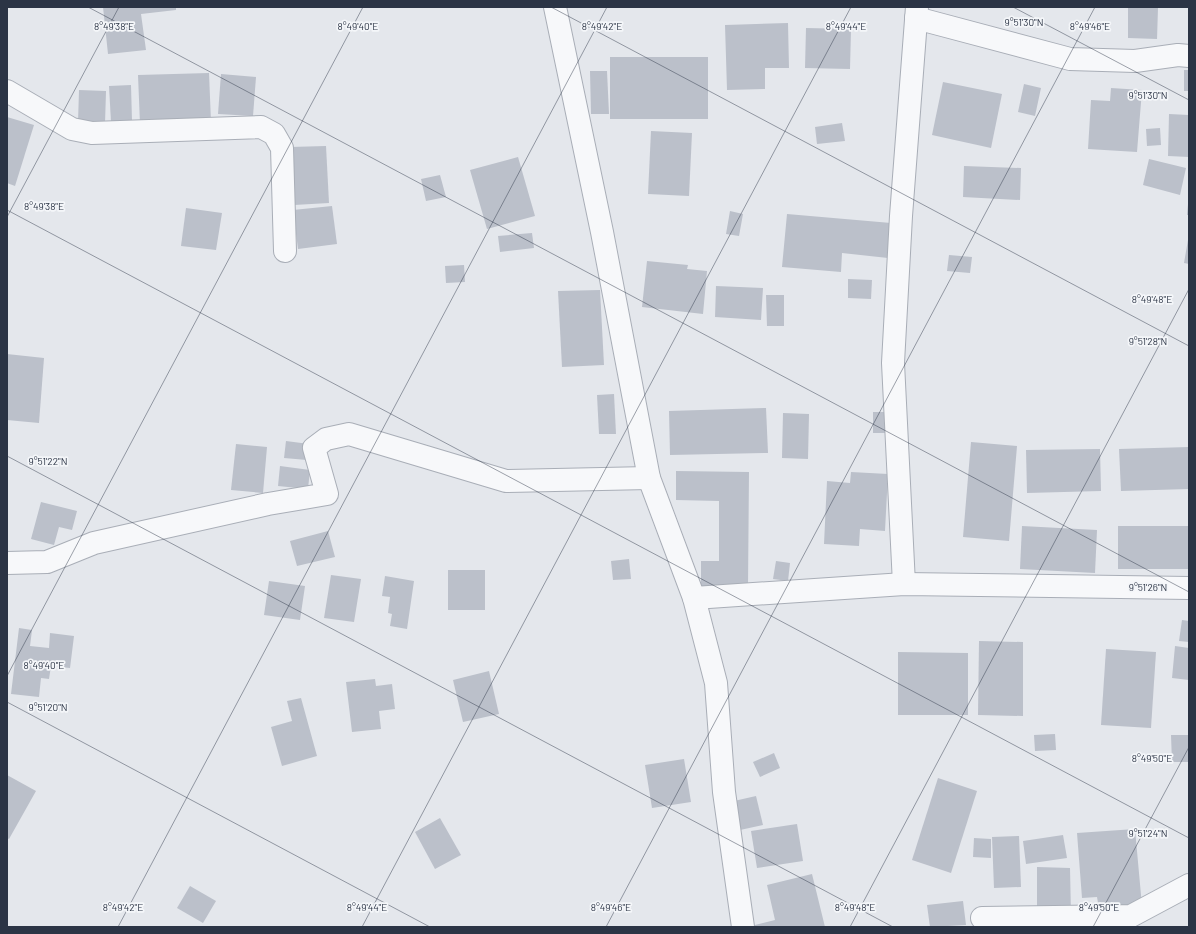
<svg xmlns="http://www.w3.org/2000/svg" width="1196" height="934" viewBox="0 0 1196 934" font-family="Barlow,sans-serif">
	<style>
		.building { fill: #bbc0ca }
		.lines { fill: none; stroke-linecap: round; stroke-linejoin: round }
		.minor-casing { stroke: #a9aeb7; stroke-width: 24 }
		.minor { stroke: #f7f8fa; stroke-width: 22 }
		.ticks { fill: none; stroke: #2b3445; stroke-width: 1; stroke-opacity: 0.45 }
		.ticks-label { font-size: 10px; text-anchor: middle; fill: #2b3445; stroke: #f4f6f9; stroke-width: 3.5; stroke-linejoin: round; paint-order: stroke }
	</style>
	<rect width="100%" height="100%" fill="#e4e7ec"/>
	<!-- building -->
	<g class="building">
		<polygon points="103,7 176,7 176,10 141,14 146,50 108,54"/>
		<polygon points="1128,7 1158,7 1157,39 1128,38"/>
		<polygon points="788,23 789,68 765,68 765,89 727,90 725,25"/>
		<polygon points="806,28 851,29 850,69 805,68"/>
		<rect x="610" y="57" width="98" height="62"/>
		<rect x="1184" y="70" width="5" height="21"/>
		<polygon points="590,71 607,71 609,114 591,114"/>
		<polygon points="209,73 211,122 140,124 138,75"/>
		<polygon points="221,74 256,77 253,116 218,114"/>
		<polygon points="943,82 1002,94 991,148 932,135"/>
		<polygon points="1024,84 1041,88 1035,116 1018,112"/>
		<polygon points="131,85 132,121 111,122 109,86"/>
		<polygon points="1111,88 1142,90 1137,152 1088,149 1091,100 1110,101"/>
		<polygon points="79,90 106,91 105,124 78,122"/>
		<polygon points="1169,114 1189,115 1189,157 1168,156"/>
		<polygon points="7,117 34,125 15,186 7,183"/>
		<polygon points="842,123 845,141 817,144 815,127"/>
		<polygon points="1160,128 1161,145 1147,146 1146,129"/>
		<polygon points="651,131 692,133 689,196 648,194"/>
		<polygon points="326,146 329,203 294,205 290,147"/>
		<polygon points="518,157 535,216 487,229 470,170"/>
		<polygon points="1149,159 1186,168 1180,195 1143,185"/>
		<polygon points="964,166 1021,168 1020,200 963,197"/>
		<polygon points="440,175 446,197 426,201 421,179"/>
		<polygon points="1188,204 1189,204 1189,215 1187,215"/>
		<polygon points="332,206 337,244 298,249 293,210"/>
		<polygon points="186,208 222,213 216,250 181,246"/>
		<polygon points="730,211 743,214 739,236 726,234"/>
		<polygon points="787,214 891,223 888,258 842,253 841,272 782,267"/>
		<polygon points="532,233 534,248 500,252 498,236"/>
		<polygon points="1188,240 1189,240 1189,264 1184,263"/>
		<polygon points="949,255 972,257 970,273 947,271"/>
		<polygon points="647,261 688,265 687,269 707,271 703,314 642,307"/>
		<polygon points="464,265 465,282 446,283 445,266"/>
		<polygon points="848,279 872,280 871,299 848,298"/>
		<polygon points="716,286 763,288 761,320 715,317"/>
		<polygon points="600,290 604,365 562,367 558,291"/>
		<polygon points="766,295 784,295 784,326 767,326"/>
		<polygon points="7,354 44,358 39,423 7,420"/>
		<polygon points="614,394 616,434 599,434 597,395"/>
		<polygon points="766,408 768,453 670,455 669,411"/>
		<rect x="873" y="412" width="20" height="21"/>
		<polygon points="783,413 809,414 808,459 782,458"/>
		<polygon points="286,441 309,444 307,460 284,458"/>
		<polygon points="971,442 1017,446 1009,541 963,537"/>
		<polygon points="236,444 267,447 263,493 231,490"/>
		<polygon points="1189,447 1189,489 1121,491 1119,449"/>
		<polygon points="1100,449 1101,491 1027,493 1026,450"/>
		<polygon points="280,466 310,470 308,489 278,486"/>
		<polygon points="676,471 749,472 748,587 701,586 701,561 719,561 719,501 676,500"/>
		<polygon points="851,472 888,474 885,531 860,529 859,546 824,544 827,481 850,483"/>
		<polygon points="41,502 77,511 72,530 59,527 54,545 31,539"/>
		<polygon points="1022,526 1097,530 1095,573 1020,569"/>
		<rect x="1118" y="526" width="71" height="43"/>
		<polygon points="328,531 335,557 297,566 290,541"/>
		<polygon points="629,559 631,579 613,580 611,561"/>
		<polygon points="776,561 790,563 788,581 773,579"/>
		<rect x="448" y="570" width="37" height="40"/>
		<polygon points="331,575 361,579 354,622 324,618"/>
		<polygon points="385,576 414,581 407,629 390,626 392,614 388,613 390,597 382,596"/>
		<polygon points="269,581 305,586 300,620 264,615"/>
		<polygon points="1182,620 1189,621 1189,642 1179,641"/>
		<polygon points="19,628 32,630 30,646 49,648 50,633 74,636 70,668 51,666 49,679 41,678 39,697 11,694"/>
		<polygon points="979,641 1023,642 1023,716 978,715"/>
		<polygon points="1175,646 1189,648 1189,680 1172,678"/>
		<polygon points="1106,649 1156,652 1151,728 1101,725"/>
		<polygon points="898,652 968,653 968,715 898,715"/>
		<polygon points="489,671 499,714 463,722 453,680"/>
		<polygon points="375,679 376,686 392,684 395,709 379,711 381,729 352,732 346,682"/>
		<polygon points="301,698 317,756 282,766 271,727 292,721 287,701"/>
		<polygon points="1055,734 1056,750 1035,751 1034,735"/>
		<polygon points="1171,735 1189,735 1189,762 1172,762"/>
		<polygon points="774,753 780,768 760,777 753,762"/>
		<polygon points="684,759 691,802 652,808 645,765"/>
		<polygon points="7,775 36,791 9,839 7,838"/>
		<polygon points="938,778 977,791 951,873 912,860"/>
		<polygon points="756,796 763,825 740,830 734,801"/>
		<polygon points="440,818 461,855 435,869 415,832"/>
		<polygon points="797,824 803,861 757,868 751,831"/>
		<polygon points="1135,829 1142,906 1099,909 1097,897 1082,898 1077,833"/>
		<polygon points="1063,835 1067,858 1026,864 1023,841"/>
		<polygon points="1019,836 1021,887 994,888 992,837"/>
		<polygon points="974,838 991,839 991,858 973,857"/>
		<polygon points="1037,867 1070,868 1071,916 1037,916"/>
		<polygon points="812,874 825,927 755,927 755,925 775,920 767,885"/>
		<polygon points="190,886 216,901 203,923 177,908"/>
		<polygon points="963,901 966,925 930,927 927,905"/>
	</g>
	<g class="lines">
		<defs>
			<g id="minor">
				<polyline points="555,7 602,232 649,478 694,598 716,683 724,792 743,927"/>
				<polyline points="916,18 1070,59 1135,61 1178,55 1189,56"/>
				<polyline points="7,91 72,129 92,133 261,127 274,134 282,148 285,251"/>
				<polyline points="7,563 47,562 94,543 268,504 327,494 314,448 326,439 349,434 506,481 649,478"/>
				<polyline points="904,584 893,363 901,216 917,7"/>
				<polyline points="694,598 904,584 1189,588"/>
				<polyline points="982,918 1131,916 1189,885"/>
			</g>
		</defs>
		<!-- minor casing -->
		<use href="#minor" class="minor-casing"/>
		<!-- minor -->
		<use href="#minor" class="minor"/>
	</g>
	<!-- ticks -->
	<path class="ticks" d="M 88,7 L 1189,592M 551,7 L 1189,346M 1013,7 L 1189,100M 7,210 L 1189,838M 7,217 L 119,7M 7,456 L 893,927M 7,676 L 363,7M 7,702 L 430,927M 118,927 L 607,7M 362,927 L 851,7M 606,927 L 1095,7M 850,927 L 1189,289M 1093,927 L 1189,747"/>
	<g class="ticks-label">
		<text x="1024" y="26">9°51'30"N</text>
		<text x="114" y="30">8°49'38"E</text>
		<text x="358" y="30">8°49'40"E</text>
		<text x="602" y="30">8°49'42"E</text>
		<text x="846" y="30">8°49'44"E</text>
		<text x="1090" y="30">8°49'46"E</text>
		<text x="1148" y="99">9°51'30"N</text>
		<text x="44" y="210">8°49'38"E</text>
		<text x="1152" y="303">8°49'48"E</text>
		<text x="1148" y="345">9°51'28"N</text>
		<text x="48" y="465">9°51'22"N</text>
		<text x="1148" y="591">9°51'26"N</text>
		<text x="44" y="669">8°49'40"E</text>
		<text x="48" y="711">9°51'20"N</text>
		<text x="1152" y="762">8°49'50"E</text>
		<text x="1148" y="837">9°51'24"N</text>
		<text x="123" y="911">8°49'42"E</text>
		<text x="367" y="911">8°49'44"E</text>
		<text x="611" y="911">8°49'46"E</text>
		<text x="855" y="911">8°49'48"E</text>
		<text x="1099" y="911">8°49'50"E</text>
	</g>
	<!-- border -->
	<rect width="1196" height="934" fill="none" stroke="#2b3445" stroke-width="16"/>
</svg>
